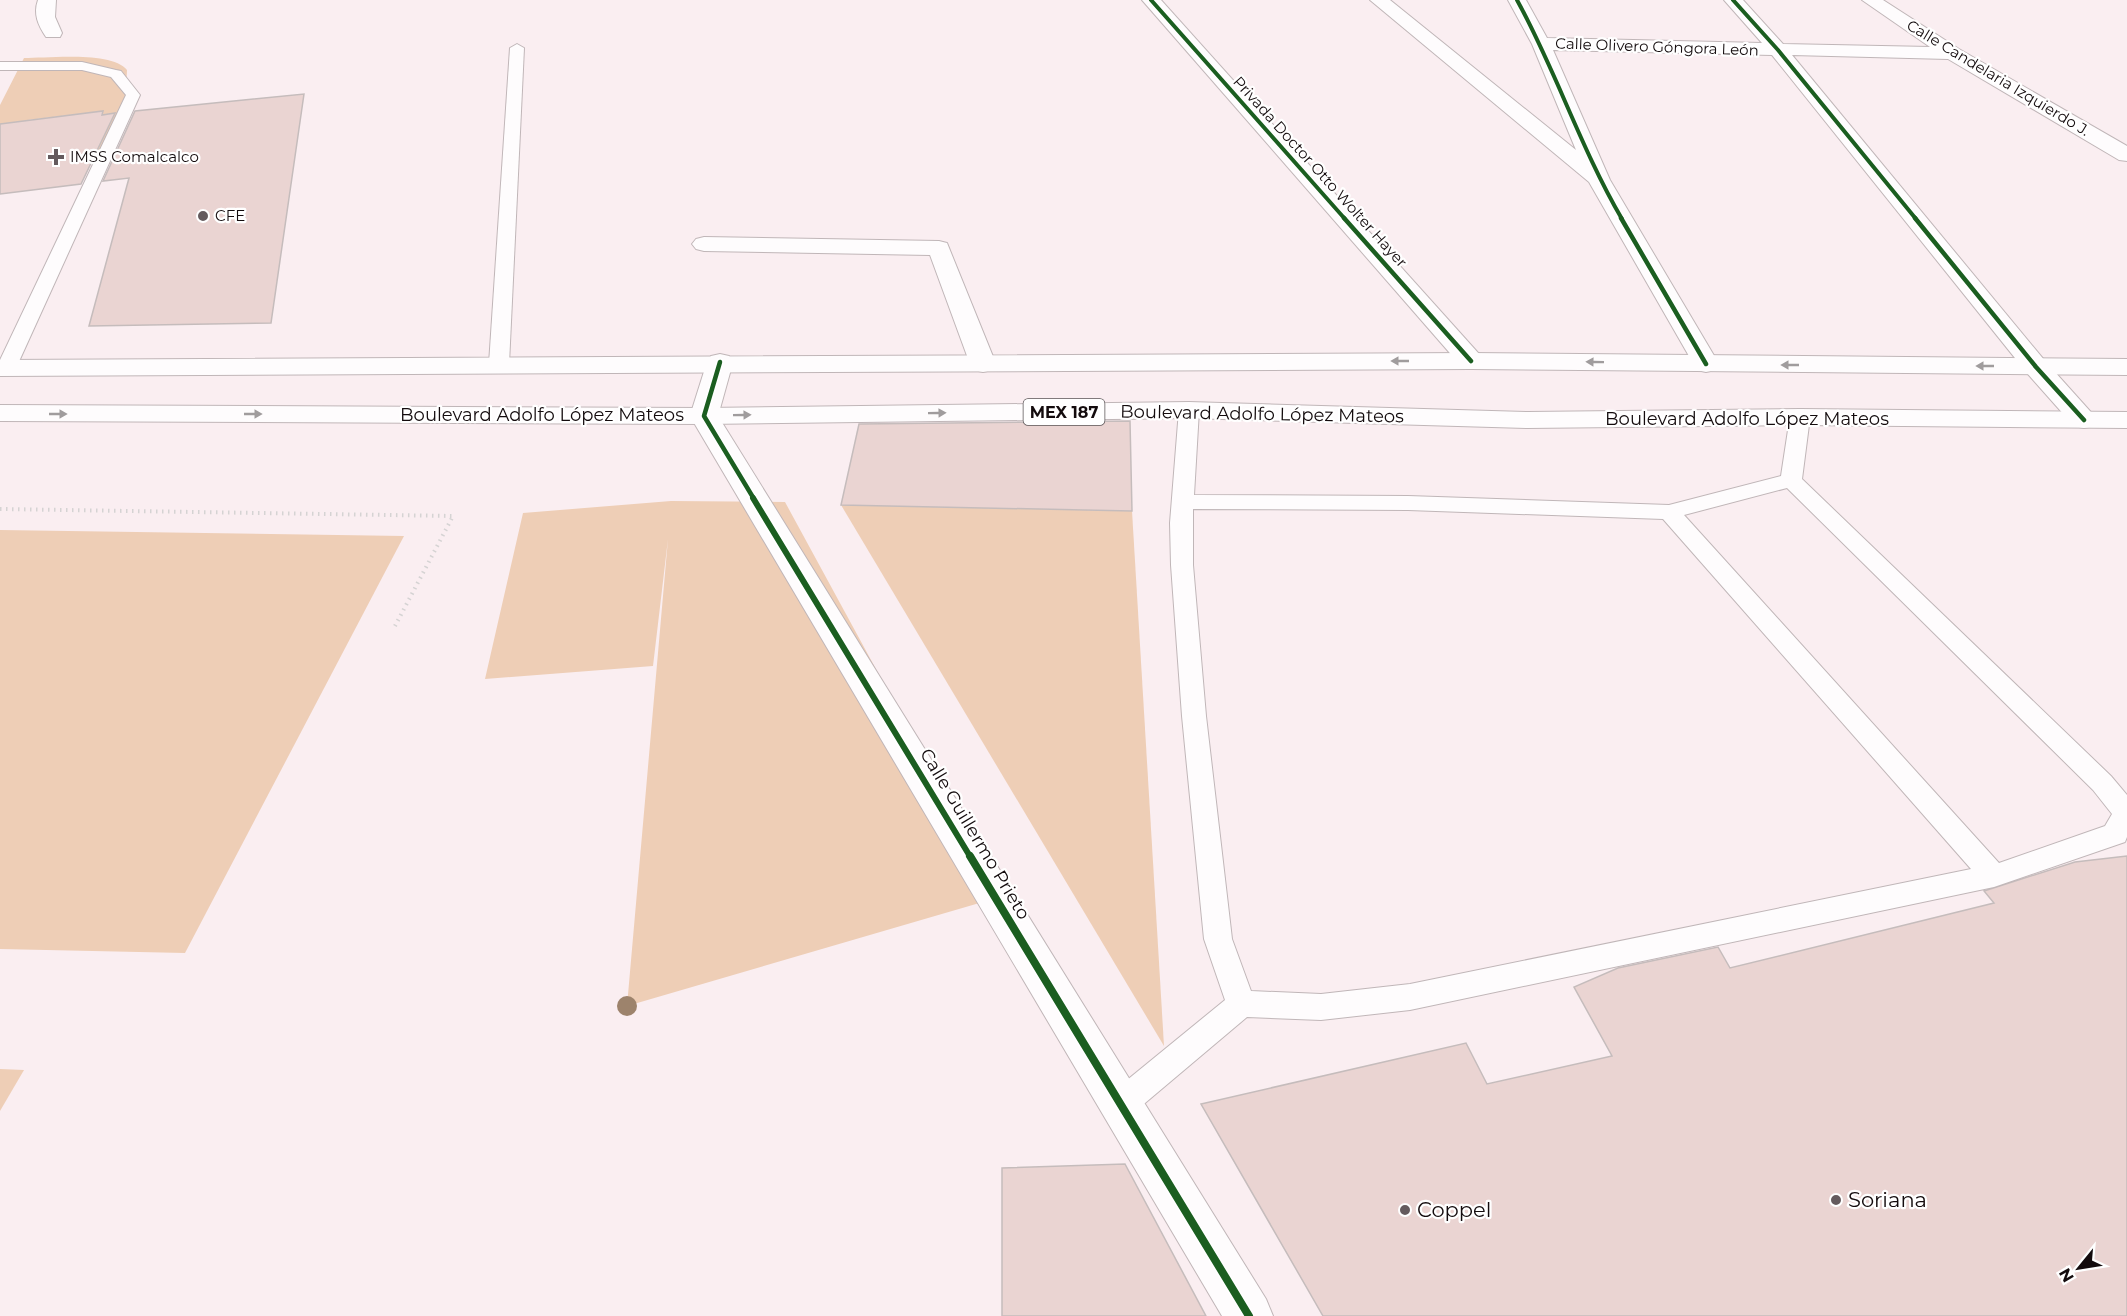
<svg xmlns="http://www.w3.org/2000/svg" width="2127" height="1316" viewBox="0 0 2127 1316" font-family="Montserrat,sans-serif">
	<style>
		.green { fill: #eeceb6 }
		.building { fill: #ead4d2; stroke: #c5bcbc; stroke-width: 1.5 }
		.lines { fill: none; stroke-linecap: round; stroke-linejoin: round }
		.service-casing { stroke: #c0b6b8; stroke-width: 2 }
		.minor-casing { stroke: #c0b6b8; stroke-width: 2 }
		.tertiary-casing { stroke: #c0b6b8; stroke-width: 2 }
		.primary-casing { stroke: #c0b6b8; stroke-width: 2 }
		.path { stroke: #d5d3d3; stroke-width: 4; stroke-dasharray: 1.5 4.5; stroke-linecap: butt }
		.service { fill: #fefcfd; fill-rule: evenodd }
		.minor { fill: #fefcfd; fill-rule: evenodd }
		.tertiary { fill: #fefcfd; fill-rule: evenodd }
		.primary { fill: #fefcfd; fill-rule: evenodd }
		.cycleway-far3-casing { stroke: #fff; stroke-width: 6 }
		.cycleway-far2-casing { stroke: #fff; stroke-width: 8 }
		.cycleway-far1-casing { stroke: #fff; stroke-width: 10 }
		.cycleway-casing { stroke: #fff; stroke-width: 11 }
		.cycleway-far3 { stroke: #1b5e20; stroke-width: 4 }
		.cycleway-far2 { stroke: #1b5e20; stroke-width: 4.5 }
		.cycleway-far1 { stroke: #1b5e20; stroke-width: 6 }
		.cycleway { stroke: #1b5e20; stroke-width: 8 }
		.tree { fill: #9d836c }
		.oneway { fill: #a09c9d }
		.poi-dot { fill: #645a5d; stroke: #fff; stroke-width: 2 }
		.labels { text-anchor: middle; stroke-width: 4.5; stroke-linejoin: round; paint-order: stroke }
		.far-street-label { font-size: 15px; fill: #130b0d; stroke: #fff }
		.far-poi-label { font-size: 15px; fill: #130b0d; stroke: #fff; text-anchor: start }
		.shield { fill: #fff; stroke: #5a5456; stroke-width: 1.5 }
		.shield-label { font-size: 16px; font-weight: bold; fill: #130b0d }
		.street-label { font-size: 18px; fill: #130b0d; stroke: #fff }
		.near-poi-label { font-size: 21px; fill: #130b0d; stroke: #fff; text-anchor: start }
	</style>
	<rect width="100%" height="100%" fill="#faeef1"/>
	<!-- green -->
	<g class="green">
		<path d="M 24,58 C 48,58 112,51 127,70 L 126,92 L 109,149 L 89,151 L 103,111 L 28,120 L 9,163 L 0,164 L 0,105 Z"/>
		<polygon points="671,501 785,502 1000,897 627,1006 668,539 653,666 485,679 523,513"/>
		<polygon points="841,505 1132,511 1164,1046"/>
		<polygon points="0,530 404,536 185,953 0,949"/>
		<polygon points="0,1069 24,1070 0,1111"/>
	</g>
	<!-- building -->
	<g class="building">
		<polygon points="304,94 271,323 89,326 129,178 103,181 135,111"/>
		<polygon points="103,111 102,115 115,113 81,184 0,194 0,124"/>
		<polygon points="1130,421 1132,511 841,505 859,424"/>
		<polygon points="2127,856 2127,1316 1323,1316 1201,1104 1466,1043 1487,1084 1612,1056 1574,987 1618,968 1718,947 1730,968 1994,903 1984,891 2075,862"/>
		<polygon points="1125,1164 1206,1316 1002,1316 1002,1168"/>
	</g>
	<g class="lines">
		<defs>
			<g id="service">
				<polygon points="517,44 524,48 509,364 506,368 492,368 489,364 510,48"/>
				<polygon points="0,62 82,62 116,70 121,71 140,95 16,368 13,372 0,372 0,360 126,95 111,77 82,70 0,70"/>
				<path d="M 1189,404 L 1196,406 L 1199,410 L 1194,495 L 1408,496 L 1669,505 L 1781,476 L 1790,417 L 1793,413 L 1807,413 L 1810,417 L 1802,479 L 2111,776 L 2127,795 L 2127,837 L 2125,842 L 1994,887 L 1410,1010 L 1321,1020 L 1247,1017 L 1132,1114 L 1121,1119 L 1110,1114 L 1105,1104 L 1110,1094 L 1225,1000 L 1204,939 L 1182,716 L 1171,565 L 1170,523 L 1179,410 L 1182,406 ZM 1787,488 L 2093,790 L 2112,814 L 2105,826 L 1999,863 L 1684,515 ZM 1193,509 L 1408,510 L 1663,519 L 1971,869 L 1410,984 L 1321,994 L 1251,991 L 1232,939 L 1206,716 L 1193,565 Z"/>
			</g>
			<g id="minor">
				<path d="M 38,0 L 56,0 L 55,17 L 62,33 L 60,37 L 46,37 C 38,25 33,14 38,0 Z"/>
				<polygon points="1142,0 1161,0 1480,355 1484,361 1480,367 1471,369 1462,367"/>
				<polygon points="1370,0 1390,0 1576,150 1532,44 1508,0 1526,0 1547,38 1762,43 1724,0 1743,0 1783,44 1930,47 1862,0 1883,0 1959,49 2127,146 2127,161 2119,160 1948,59 1792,55 2045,361 2098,420 2094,426 2084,428 2074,426 2027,373 1772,55 1553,50 1610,180 1719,364 1715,370 1706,372 1697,370 1589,182"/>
				<polygon points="704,237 939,241 947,243 996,364 992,370 983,372 974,370 970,364 930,255 704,251 696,249 692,244 696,239"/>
			</g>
			<polygon id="tertiary" points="720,354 729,356 733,362 718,416 1266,1299 1273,1316 1222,1316 690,416 707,362 711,356"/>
			<g id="primary">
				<polygon points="1471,353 2127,359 2127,375 1471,369 0,376 0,360"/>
				<polygon points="1189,402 1528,412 1800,409 2127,412 2127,428 1800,425 1528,428 1189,418 704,424 0,421 0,405 704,408"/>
			</g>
		</defs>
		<!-- service casing -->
		<use href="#service" class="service-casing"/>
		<!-- minor casing -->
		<use href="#minor" class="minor-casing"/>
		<!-- tertiary casing -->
		<use href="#tertiary" class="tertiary-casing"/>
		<!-- primary casing -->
		<use href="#primary" class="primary-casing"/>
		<!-- path -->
		<polyline class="path" points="0,509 453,516 395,626"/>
		<!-- service -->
		<use href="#service" class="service"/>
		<!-- minor -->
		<use href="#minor" class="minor"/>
		<!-- tertiary -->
		<use href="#tertiary" class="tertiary"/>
		<!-- primary -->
		<use href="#primary" class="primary"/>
		<defs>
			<g id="cycleway-far3">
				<polyline points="1151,0 1345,219"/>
				<path d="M 1517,0 C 1556,71 1581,149 1622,219"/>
				<polyline points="1733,0 1778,50 1916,219"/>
			</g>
			<g id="cycleway-far2">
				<polyline points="1344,218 1471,361"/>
				<polyline points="1621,218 1706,364"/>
				<polyline points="1915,218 2036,367 2084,420"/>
				<polyline points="720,362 704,416 754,499"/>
			</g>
			<polyline id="cycleway-far1" points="753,498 971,858"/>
			<polyline id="cycleway" points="970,856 1249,1316"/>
		</defs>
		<!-- cycleway-far3 casing -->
		<use href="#cycleway-far3" class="cycleway-far3-casing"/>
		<!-- cycleway-far2 casing -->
		<use href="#cycleway-far2" class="cycleway-far2-casing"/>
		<!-- cycleway-far1 casing -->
		<use href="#cycleway-far1" class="cycleway-far1-casing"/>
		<!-- cycleway casing -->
		<use href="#cycleway" class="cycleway-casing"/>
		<!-- cycleway-far3 -->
		<use href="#cycleway-far3" class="cycleway-far3"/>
		<!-- cycleway-far2 -->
		<use href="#cycleway-far2" class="cycleway-far2"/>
		<!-- cycleway-far1 -->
		<use href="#cycleway-far1" class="cycleway-far1"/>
		<!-- cycleway -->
		<use href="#cycleway" class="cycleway"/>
	</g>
	<!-- trees -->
	<circle class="tree" cx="627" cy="1006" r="10"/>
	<!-- one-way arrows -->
	<defs><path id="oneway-solid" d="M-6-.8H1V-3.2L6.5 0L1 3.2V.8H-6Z" transform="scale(1.5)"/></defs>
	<g class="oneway">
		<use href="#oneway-solid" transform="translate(1400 361) rotate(180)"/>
		<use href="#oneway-solid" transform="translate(1595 362) rotate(-179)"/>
		<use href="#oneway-solid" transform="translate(1790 365) rotate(-180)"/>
		<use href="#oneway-solid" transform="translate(1985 366) rotate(-180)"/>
		<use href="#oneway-solid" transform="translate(937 413) rotate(-1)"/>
		<use href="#oneway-solid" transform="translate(58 414)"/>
		<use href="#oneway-solid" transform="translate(253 414)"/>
		<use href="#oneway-solid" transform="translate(742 415) rotate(-1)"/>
	</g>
	<!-- markers -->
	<g class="poi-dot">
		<path d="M53 148h6v6h6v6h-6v6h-6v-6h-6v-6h6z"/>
		<circle cx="203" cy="216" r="6"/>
		<circle cx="1836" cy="1200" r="6"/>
		<circle cx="1405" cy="1210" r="6"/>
	</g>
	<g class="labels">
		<!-- far-street labels -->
		<g class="far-street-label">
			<text transform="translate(1657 47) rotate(2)" y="5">Calle Olivero Góngora León</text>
			<text transform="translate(1998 78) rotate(31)" y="5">Calle Candelaria Izquierdo J.</text>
			<text transform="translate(1320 172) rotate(48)" y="5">Privada Doctor Otto Wolter Hayer</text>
		</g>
		<!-- far-poi labels -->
		<g class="far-poi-label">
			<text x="70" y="162">IMSS Comalcalco</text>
			<text x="215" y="221">CFE</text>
		</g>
		<!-- shield labels -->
		<rect class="shield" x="1023.5" y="399" width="81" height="26" rx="4.5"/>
		<g class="shield-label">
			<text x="1064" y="418">MEX 187</text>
		</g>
		<!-- street labels -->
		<g class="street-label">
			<text transform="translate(1262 414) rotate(1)" y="6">Boulevard Adolfo López Mateos</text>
			<text x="542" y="421">Boulevard Adolfo López Mateos</text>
			<text x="1747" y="425">Boulevard Adolfo López Mateos</text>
			<text transform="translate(975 834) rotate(59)" y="6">Calle Guillermo Prieto</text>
		</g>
		<!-- near-poi labels -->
		<g class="near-poi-label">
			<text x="1848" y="1207">Soriana</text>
			<text x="1417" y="1217">Coppel</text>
		</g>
	</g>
	<!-- north arrow -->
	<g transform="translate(2079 1268) rotate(240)" stroke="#ffffff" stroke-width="4.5" paint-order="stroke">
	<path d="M0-4.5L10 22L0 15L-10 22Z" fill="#130b0d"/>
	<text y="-9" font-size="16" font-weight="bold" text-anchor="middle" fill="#130b0d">N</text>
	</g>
</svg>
